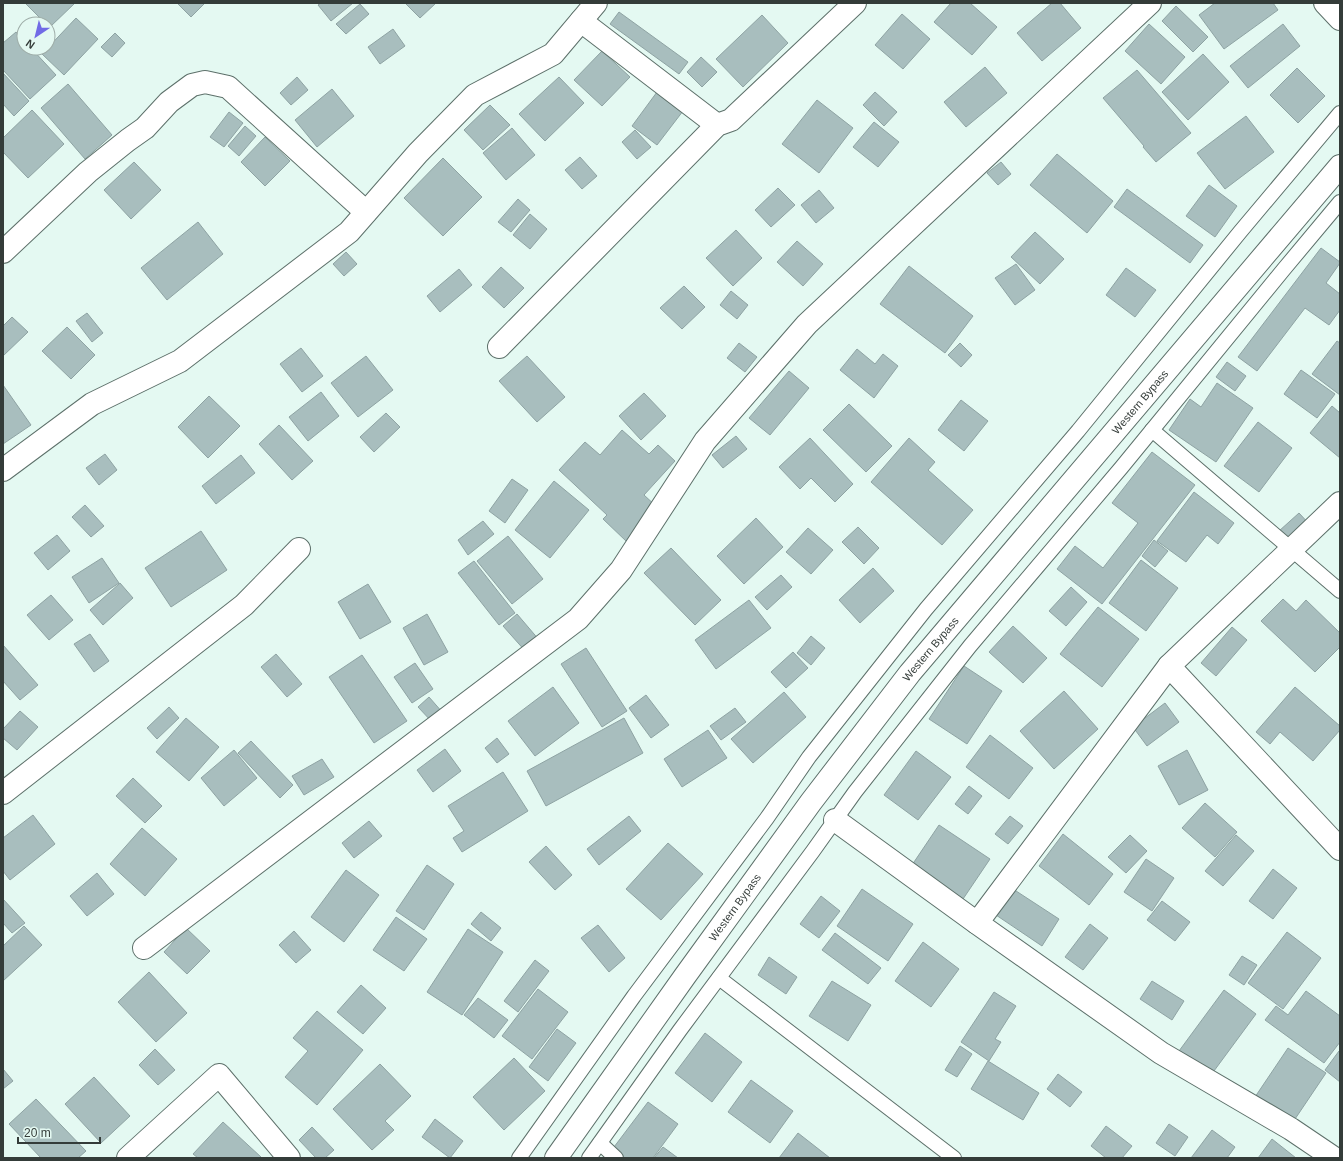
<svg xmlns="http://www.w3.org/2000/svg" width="1343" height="1161" viewBox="0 0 1343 1161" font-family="Helvetica,sans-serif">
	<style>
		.building { fill: #a8bebe; stroke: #8ea3a3 }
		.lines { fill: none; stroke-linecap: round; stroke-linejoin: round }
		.service-casing { stroke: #5d706a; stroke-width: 16 }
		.minor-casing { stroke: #5d706a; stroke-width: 24 }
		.primary-casing { stroke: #5d706a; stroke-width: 24 }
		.service { stroke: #fff; stroke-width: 14 }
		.minor { stroke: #fff; stroke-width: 22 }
		.primary { stroke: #fff; stroke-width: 22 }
		.labels { text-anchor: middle; stroke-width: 3; stroke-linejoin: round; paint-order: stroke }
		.street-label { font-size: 11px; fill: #343c39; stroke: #e4f9f2 }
	</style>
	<rect width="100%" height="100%" fill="#e4f9f2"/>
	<!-- building -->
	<g class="building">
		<polygon points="25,3 75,3 50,27 48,24 46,24"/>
		<polygon points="177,3 205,3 191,17"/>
		<polygon points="321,3 353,3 331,21 318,5"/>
		<polygon points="405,3 436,3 420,18"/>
		<polygon points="951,3 970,3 997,27 972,55 934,22"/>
		<polygon points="1052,3 1060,3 1081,28 1042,61 1017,33"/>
		<polygon points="1215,3 1273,3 1278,10 1224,49 1199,15"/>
		<polygon points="360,4 369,14 346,34 336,24"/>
		<polygon points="1176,6 1208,37 1193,52 1162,21"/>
		<polygon points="619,12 688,62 679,74 610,24"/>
		<polygon points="902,14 930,39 903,69 875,45"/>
		<polygon points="762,15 788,43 743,87 716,59"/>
		<polygon points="76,18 98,39 64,75 42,54"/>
		<polygon points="1149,24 1185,57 1161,84 1125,51"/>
		<polygon points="1283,24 1300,46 1248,88 1230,66"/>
		<polygon points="393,29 405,46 380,64 368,47"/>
		<polygon points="16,32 24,41 24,48 31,48 56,75 30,99 3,70 3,43"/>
		<polygon points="115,33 125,43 112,57 101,47"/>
		<polygon points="602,51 630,77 602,106 574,80"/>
		<polygon points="1203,54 1229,82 1188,120 1162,92"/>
		<polygon points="701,57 717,72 702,87 687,72"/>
		<polygon points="985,67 1007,93 966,127 944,102"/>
		<polygon points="1297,68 1325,96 1298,123 1270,95"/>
		<polygon points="1137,70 1191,133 1156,162 1143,147 1144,146 1103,98"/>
		<polygon points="3,73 29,101 14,116 3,104"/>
		<polygon points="297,77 308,90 291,105 280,93"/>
		<polygon points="559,77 584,103 545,141 519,114"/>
		<polygon points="68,84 112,135 85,159 41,108"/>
		<polygon points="332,89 354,116 317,147 295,120"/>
		<polygon points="657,92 683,111 657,145 632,126"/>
		<polygon points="875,92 897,112 884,126 863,105"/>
		<polygon points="817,100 853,128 819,173 782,144"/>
		<polygon points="490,105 510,125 483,150 464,130"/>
		<polygon points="32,110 64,144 28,178 3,152 3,138"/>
		<polygon points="229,112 243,123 224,147 210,137"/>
		<polygon points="1246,116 1274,152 1225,189 1197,153"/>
		<polygon points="874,122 899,142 878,167 853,147"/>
		<polygon points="245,126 256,136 239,156 228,146"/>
		<polygon points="512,128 535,155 506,180 483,153"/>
		<polygon points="635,130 651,147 637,159 622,142"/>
		<polygon points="265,137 290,161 265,186 241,162"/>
		<polygon points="1057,154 1113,201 1087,233 1030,185"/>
		<polygon points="580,157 597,176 582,189 565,170"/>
		<polygon points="443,158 482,197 443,236 404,198"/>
		<polygon points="134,162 161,190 131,219 104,190"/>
		<polygon points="1001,162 1011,174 998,185 987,173"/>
		<polygon points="1209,185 1237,206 1215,237 1186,216"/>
		<polygon points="778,188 795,205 771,227 755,210"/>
		<polygon points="1127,189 1203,245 1190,263 1114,207"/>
		<polygon points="819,190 834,208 816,223 801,205"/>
		<polygon points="518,199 530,210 511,232 498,222"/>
		<polygon points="530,214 547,229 530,249 513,235"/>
		<polygon points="198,222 223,254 167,300 141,268"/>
		<polygon points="736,230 762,258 733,286 706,258"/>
		<polygon points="1035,232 1064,259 1040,284 1011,257"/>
		<polygon points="797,241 823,264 803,286 777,262"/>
		<polygon points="1321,248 1340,262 1340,263 1326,283 1340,294 1340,310 1329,325 1305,308 1257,371 1238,357"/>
		<polygon points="346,252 357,264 344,276 333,264"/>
		<polygon points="1016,264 1035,290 1015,305 995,278"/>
		<polygon points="909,266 973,316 945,353 880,304"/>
		<polygon points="501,267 524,288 504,308 482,287"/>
		<polygon points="1126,268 1156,290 1135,317 1106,295"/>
		<polygon points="459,269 472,285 440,312 427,296"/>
		<polygon points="684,286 705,307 682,329 660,308"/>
		<polygon points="731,291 748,305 737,319 720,305"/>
		<polygon points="87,313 103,333 92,342 76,321"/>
		<polygon points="12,317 28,332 3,356 3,326"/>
		<polygon points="67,327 95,355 71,379 42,351"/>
		<polygon points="1337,341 1340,343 1340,395 1312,374"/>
		<polygon points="739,343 757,357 745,372 727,358"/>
		<polygon points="960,343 972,355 961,367 948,355"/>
		<polygon points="301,348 323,376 302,392 280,364"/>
		<polygon points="857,349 875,364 883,354 898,366 874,398 840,370"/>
		<polygon points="366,356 393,390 358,417 331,383"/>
		<polygon points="527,356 565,397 537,422 499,381"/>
		<polygon points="1227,362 1246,376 1235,391 1216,377"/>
		<polygon points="1301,370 1335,394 1317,418 1284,394"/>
		<polygon points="789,371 809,388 770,435 749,418"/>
		<polygon points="1217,383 1253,408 1216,462 1169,430 1190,399 1201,407"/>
		<polygon points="3,385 31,425 3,444"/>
		<polygon points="321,392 339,416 308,441 289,417"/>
		<polygon points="644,393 666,416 641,440 619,416"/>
		<polygon points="209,396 240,426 208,458 178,427"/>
		<polygon points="961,400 988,421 964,451 938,430"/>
		<polygon points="849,404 892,446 866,472 823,430"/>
		<polygon points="1332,406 1340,413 1340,458 1310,433"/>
		<polygon points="386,413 400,427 374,452 360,437"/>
		<polygon points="1258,422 1292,448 1259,492 1224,466"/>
		<polygon points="279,425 313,461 292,480 259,444"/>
		<polygon points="622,430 649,454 658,445 675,461 644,495 657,507 626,541 603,519 607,515 559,470 585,442 600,455"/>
		<polygon points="736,436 747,449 723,468 712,455"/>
		<polygon points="810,438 853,484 835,502 811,478 800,489 779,467"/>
		<polygon points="909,438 935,462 928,470 973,510 942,545 871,482"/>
		<polygon points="1152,452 1195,485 1102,604 1057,569 1075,546 1103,568 1138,523 1112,503"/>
		<polygon points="105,454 117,470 99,485 86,468"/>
		<polygon points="241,455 255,473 216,504 202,486"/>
		<polygon points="512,479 528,490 505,523 489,511"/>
		<polygon points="554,481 589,510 550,558 515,530"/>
		<polygon points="1194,492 1234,523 1218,544 1207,535 1186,562 1157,541"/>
		<polygon points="85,505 104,526 91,537 72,517"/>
		<polygon points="1299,513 1312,527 1293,546 1279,531"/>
		<polygon points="756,518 783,547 744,584 717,556"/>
		<polygon points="483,521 494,534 468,555 458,540"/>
		<polygon points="858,527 879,548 864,564 842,542"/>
		<polygon points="808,528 833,550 811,574 786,552"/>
		<polygon points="201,531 227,570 171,607 145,568"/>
		<polygon points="57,535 70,551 48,570 34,553"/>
		<polygon points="508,536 543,579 512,604 477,561"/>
		<polygon points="1154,540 1168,551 1155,567 1142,556"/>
		<polygon points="671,548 721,600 695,625 644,573"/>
		<polygon points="102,558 119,583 89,603 72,577"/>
		<polygon points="1141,560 1178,588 1146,631 1109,603"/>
		<polygon points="474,561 515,613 499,625 458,573"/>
		<polygon points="873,568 894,591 860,623 839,600"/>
		<polygon points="781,575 792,587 767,610 755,597"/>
		<polygon points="120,583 133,598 103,625 90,610"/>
		<polygon points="368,584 391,622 360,639 338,602"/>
		<polygon points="1071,587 1087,602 1066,626 1049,611"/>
		<polygon points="51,595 73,620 49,640 27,615"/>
		<polygon points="1283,599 1296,611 1306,600 1340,633 1340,647 1315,672 1261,621"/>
		<polygon points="749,600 771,628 716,669 695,640"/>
		<polygon points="1098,607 1139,639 1102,687 1060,654"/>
		<polygon points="427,614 448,652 424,665 403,628"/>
		<polygon points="517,614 540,641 527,653 503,626"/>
		<polygon points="1013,626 1047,658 1023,683 989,652"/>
		<polygon points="1232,627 1247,640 1216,676 1201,663"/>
		<polygon points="90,634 109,661 94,672 74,644"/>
		<polygon points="811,636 825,648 811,665 797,653"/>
		<polygon points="3,645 38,685 20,700 3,681"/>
		<polygon points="586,648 627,711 602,727 561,664"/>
		<polygon points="793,652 808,668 786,688 771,672"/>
		<polygon points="276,654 302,684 287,697 261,667"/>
		<polygon points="362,655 407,721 374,743 329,677"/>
		<polygon points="415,663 433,689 412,703 394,677"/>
		<polygon points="964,666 1002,691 967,744 929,719"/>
		<polygon points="553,687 579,723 535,756 508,721"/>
		<polygon points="1295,687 1340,726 1340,730 1313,761 1280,732 1270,744 1256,732"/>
		<polygon points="1064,691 1098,729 1054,769 1020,731"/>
		<polygon points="784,692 806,717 753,763 731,739"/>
		<polygon points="646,695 669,725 651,738 629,708"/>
		<polygon points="429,697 443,713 433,723 418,707"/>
		<polygon points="1165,703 1179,722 1147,746 1133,727"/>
		<polygon points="169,707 179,718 157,739 147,728"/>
		<polygon points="735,708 746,722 721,740 710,726"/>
		<polygon points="20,711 38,727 17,750 3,738 3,729"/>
		<polygon points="186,718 219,747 189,781 156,752"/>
		<polygon points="624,718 643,753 546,806 527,771"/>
		<polygon points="708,730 727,758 682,787 664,759"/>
		<polygon points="990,735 1033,768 1009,799 966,767"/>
		<polygon points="497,738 509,754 497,763 485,748"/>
		<polygon points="251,741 293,785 280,798 238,753"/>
		<polygon points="445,749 461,771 433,792 417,770"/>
		<polygon points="234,750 257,778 224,806 201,778"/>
		<polygon points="1187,750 1208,790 1179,805 1158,766"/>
		<polygon points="916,751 951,777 918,820 884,795"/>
		<polygon points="322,759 334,777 304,795 292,776"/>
		<polygon points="503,772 528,811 462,852 453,838 464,831 448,806"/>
		<polygon points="133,778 162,806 145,823 116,796"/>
		<polygon points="969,786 982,796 968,814 955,804"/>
		<polygon points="1205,803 1237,832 1215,857 1182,828"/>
		<polygon points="33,815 55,844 10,880 3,871 3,838"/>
		<polygon points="629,816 641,831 599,865 587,849"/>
		<polygon points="1010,816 1023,826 1008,844 995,834"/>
		<polygon points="369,821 382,836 354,858 342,843"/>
		<polygon points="939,825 990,859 963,899 912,865"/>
		<polygon points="142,828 177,859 145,896 110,864"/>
		<polygon points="1063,834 1113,874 1089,905 1039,866"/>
		<polygon points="1130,835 1147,851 1126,873 1108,857"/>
		<polygon points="1236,835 1254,851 1223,886 1205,871"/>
		<polygon points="668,843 703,874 661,920 626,889"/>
		<polygon points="546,846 572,875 555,890 529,862"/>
		<polygon points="1146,859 1174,878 1152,911 1124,892"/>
		<polygon points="427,865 454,884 424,930 396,911"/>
		<polygon points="1273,869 1297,888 1273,919 1249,901"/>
		<polygon points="346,870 379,895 344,942 311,917"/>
		<polygon points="97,873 114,894 87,916 70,896"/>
		<polygon points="862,889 913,924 888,961 837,926"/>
		<polygon points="1013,889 1059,919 1042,946 996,915"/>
		<polygon points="821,896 840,911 819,938 800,924"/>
		<polygon points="3,899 25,923 12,933 3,923"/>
		<polygon points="1162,901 1190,922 1175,941 1147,920"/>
		<polygon points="481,912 501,928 491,941 471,924"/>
		<polygon points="396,917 427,939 404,971 373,950"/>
		<polygon points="1090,924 1108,938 1083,970 1065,957"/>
		<polygon points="598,925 625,958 609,972 581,938"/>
		<polygon points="24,926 42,945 3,981 3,946"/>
		<polygon points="186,928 210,951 187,974 164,952"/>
		<polygon points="468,929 503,952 462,1015 427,992"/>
		<polygon points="294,931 311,950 296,963 279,945"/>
		<polygon points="1287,932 1321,958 1283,1009 1248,983"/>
		<polygon points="835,933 881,968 868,984 822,950"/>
		<polygon points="923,942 959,969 931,1007 895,981"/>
		<polygon points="1242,956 1257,965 1244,985 1229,975"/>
		<polygon points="769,957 797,977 786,994 758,975"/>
		<polygon points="535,960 549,971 518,1012 504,1001"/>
		<polygon points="149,972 187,1013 156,1042 118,1002"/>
		<polygon points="832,981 871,1005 848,1041 809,1016"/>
		<polygon points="1152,981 1184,1001 1172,1020 1140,999"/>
		<polygon points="361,985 386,1008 363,1034 337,1012"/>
		<polygon points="538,989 568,1012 532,1059 502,1036"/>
		<polygon points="1224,990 1256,1014 1211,1075 1179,1051"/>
		<polygon points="1306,991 1340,1016 1340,1042 1324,1063 1265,1020 1276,1006 1288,1015"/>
		<polygon points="994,992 1016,1006 995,1039 1001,1042 989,1061 961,1042"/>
		<polygon points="478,998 508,1020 494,1038 464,1015"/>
		<polygon points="317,1011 363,1050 317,1105 285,1077 308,1051 293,1038"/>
		<polygon points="557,1029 576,1043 548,1081 529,1067"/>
		<polygon points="705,1033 742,1062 712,1102 675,1073"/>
		<polygon points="960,1046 972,1054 957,1077 945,1070"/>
		<polygon points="1288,1048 1326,1073 1293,1122 1255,1097"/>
		<polygon points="155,1049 175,1070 158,1085 139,1065"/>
		<polygon points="1339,1051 1340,1051 1340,1082 1325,1070"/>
		<polygon points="514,1058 545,1091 504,1130 473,1097"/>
		<polygon points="988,1061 1039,1093 1023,1120 971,1089"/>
		<polygon points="380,1064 411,1096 385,1121 394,1130 372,1150 333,1109"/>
		<polygon points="3,1069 13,1081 3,1089"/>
		<polygon points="1058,1074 1082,1092 1070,1107 1047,1089"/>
		<polygon points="94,1077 130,1116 101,1143 65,1104"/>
		<polygon points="751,1080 793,1111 770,1143 728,1112"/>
		<polygon points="36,1099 86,1151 78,1158 41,1158 9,1124"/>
		<polygon points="648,1102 678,1124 653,1158 619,1158 611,1151"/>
		<polygon points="435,1119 463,1141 450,1158 422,1137"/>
		<polygon points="223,1122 261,1157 260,1158 198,1158 193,1154"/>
		<polygon points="1169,1124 1188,1137 1175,1156 1156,1143"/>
		<polygon points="1106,1126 1132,1146 1122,1158 1106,1158 1091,1146"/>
		<polygon points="312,1127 334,1150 325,1158 316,1158 299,1140"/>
		<polygon points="1212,1130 1235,1147 1227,1158 1191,1158"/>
		<polygon points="798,1133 830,1158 779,1158"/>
		<polygon points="1272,1139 1296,1158 1258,1158"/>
		<polygon points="663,1147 678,1158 654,1158"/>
	</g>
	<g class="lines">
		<defs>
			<g id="service">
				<polyline points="1152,430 1340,591"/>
				<polyline points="719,978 954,1158"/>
				<polyline points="600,1143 616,1158"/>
				<polyline points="519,1158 634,996 767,818 809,757 926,609 1078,431 1240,232 1340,113"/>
				<polyline points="589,1158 680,1030 813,851 855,792 970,646 1121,468 1284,269 1340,202"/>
			</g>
			<g id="minor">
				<polyline points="1325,3 1340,19"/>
				<polyline points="581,21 717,125"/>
				<polyline points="3,252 88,172 128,140 145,128 169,102 192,85 205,82 228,87 366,212"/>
				<polyline points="499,347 717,125 731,120 855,3"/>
				<polyline points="3,470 92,404 180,361 349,232 418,153 475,95 553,54 596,3"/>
				<polyline points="1169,666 1340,849"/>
				<polyline points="3,793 244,605 299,549"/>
				<polyline points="835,820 977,923 1161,1053 1291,1129 1334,1158"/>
				<polyline points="977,923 1169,666 1340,503"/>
				<polyline points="144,948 578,619 621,570 705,441 807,324 1150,3"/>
				<polyline points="128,1158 219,1075 289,1158"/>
			</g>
			<g id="primary">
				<path id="s1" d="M 556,1158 L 685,976 L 811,802 L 910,673 L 1340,166"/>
			</g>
		</defs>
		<!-- service casing -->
		<use href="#service" class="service-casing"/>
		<!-- minor casing -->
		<use href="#minor" class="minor-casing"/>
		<!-- primary casing -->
		<use href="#primary" class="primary-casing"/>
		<!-- service -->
		<use href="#service" class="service"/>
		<!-- minor -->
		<use href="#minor" class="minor"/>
		<!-- primary -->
		<use href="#primary" class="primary"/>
	</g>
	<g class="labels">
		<!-- street labels -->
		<g class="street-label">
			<text dy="4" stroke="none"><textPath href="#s1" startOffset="956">Western Bypass</textPath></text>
			<text dy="4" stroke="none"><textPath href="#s1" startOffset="632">Western Bypass</textPath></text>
			<text dy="4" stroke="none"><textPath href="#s1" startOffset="308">Western Bypass</textPath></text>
		</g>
	</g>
	<!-- border -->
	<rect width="1343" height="1161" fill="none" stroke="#343c39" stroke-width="8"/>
	<!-- north arrow -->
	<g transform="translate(36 36) rotate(215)"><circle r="19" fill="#e4f9f2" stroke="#9eada8"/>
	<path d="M0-3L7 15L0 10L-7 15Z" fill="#716be6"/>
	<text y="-6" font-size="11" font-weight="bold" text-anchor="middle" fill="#343c39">N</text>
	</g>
	<!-- scale -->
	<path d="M18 1137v6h82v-6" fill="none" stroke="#343c39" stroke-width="2"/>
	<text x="24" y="1137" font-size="12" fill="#343c39" stroke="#e4f9f2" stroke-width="3" paint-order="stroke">20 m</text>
</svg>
